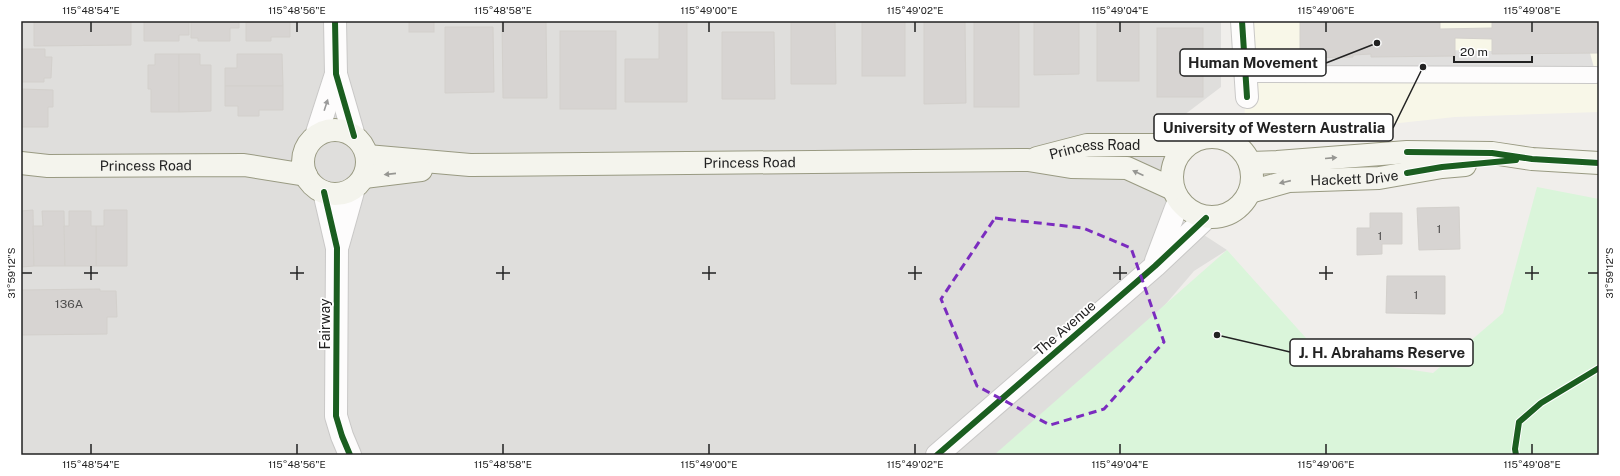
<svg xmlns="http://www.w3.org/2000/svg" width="1620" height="476" viewBox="0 0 1620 476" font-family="'Public Sans',sans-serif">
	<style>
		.residential { fill: #dfdedc }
		.education { fill: #f8f7e8 }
		.park { fill: #daf5da }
		.parking { fill: #e0dfde }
		.building { fill: #d7d4d2; stroke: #d3d0cc }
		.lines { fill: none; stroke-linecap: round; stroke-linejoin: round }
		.service-casing { stroke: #c9c8c7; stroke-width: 18 }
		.minor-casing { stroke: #c9c8c7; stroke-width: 24 }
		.tertiary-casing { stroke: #c9c8c7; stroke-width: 24 }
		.secondary-casing { stroke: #999a82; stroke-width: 24 }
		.service { stroke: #fdfcfc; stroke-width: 16 }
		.minor { stroke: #fdfcfc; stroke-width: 22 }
		.tertiary { stroke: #fdfcfc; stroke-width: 22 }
		.secondary { stroke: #f4f4ed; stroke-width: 22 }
		.cycleway-casing { stroke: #fff; stroke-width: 8 }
		.cycleway { stroke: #1b5e20; stroke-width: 6 }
		.oneway { fill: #9a9a9a }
		.oneway2 { fill: #969692 }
		.marked { fill: none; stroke: #7b2cbf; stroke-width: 3; stroke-dasharray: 8 5; stroke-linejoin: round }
		.ticks { fill: none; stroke: #222; stroke-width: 1.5 }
		.labels { text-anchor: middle; stroke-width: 3.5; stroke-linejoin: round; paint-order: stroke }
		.number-label { font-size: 12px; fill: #4f4e4e }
		.street-label { font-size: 14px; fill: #222; stroke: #fff }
		.leader { fill: none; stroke: #222; stroke-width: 1.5 }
		.callout-dot { fill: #222; stroke: #fff; stroke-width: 1.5 }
		.callout { fill: #fff; stroke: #222; stroke-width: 1.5 }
		.callout-label { font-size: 15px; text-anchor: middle; font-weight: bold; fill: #222 }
		.neatline { fill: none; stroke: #222; stroke-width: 1.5 }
		.ticks-label { font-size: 10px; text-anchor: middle; fill: #222 }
	</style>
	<rect width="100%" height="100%" fill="#f0eeeb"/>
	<!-- residential -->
	<polygon class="residential" points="21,21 1221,21 1221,87 1167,128 1167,211 1227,250 1194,271 1038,453 1040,455 21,455"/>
	<!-- education -->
	<polygon class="education" points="1250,21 1599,21 1599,112 1455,117 1243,140"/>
	<!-- park -->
	<polygon class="park" points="1537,187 1599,199 1599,455 994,455 1227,250 1323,357 1433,373 1503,313"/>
	<!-- parking -->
	<polygon class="parking" points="1300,47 1590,53 1596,75 1300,74"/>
	<!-- building -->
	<g class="building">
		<polygon points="34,21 131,21 131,45 34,46"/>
		<polygon points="144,21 189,21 189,35 179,35 179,41 144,41"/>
		<polygon points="191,21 239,21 239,28 230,28 230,41 198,41 198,38 191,38"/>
		<polygon points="254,21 290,21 290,37 271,37 271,41 246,41 246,22 254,22"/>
		<rect x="409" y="21" width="25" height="11"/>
		<polygon points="502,21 546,21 547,98 503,98"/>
		<polygon points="659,21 687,21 687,102 625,102 625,59 659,59"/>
		<polygon points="791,21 835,21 836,84 791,84"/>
		<rect x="862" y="21" width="43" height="55"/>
		<polygon points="924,21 965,21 966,103 924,104"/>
		<rect x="974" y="21" width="45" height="86"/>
		<polygon points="1034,21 1079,21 1079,74 1034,75"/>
		<rect x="1097" y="21" width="42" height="60"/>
		<rect x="1153" y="21" width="38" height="1"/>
		<polygon points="1300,21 1440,21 1440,29 1492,28 1492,21 1599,21 1599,53 1492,54 1492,39 1455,38 1455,56 1371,57 1371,54 1353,55 1353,57 1300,58"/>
		<polygon points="445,27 493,27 494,92 445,93"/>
		<rect x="1157" y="28" width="46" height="69"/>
		<rect x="560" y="31" width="56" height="78"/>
		<polygon points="722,32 774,32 775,99 722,99"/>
		<polygon points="21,49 45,49 45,57 52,57 51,78 44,78 44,82 21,82"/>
		<polygon points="155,54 179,54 179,112 151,112 151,89 148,89 148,65 155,65"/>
		<polygon points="179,54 200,54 200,65 211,65 211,111 179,112"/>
		<polygon points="237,54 282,54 283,86 225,86 225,68 237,68"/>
		<polygon points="225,86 283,86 283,110 259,110 259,116 238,116 238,106 225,106"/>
		<polygon points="21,89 53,90 53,107 48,107 48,127 21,127"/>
		<polygon points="1459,207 1460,249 1419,250 1417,208"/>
		<polygon points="33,210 34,266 21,267 21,211"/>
		<polygon points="104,210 127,210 127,266 96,266 96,226 104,226"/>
		<polygon points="42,211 64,211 65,266 34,266 33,226 43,226"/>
		<polygon points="69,211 91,211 91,226 96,226 96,266 65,266 64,226 69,226"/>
		<polygon points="1370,213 1402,213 1402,244 1382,244 1382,254 1357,255 1357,228 1370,228"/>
		<polygon points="1387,276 1445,276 1445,314 1386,313"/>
		<polygon points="100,289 100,291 116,291 117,317 107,317 107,334 21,335 21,290"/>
	</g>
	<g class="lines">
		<defs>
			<polyline id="service" points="1246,74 1596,75"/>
			<g id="minor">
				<polyline points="1242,21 1247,97"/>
				<polyline points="324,192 337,248 336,416 342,436 350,455"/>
				<polyline points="338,245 354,188"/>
			</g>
			<g id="tertiary">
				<polyline points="335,21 336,74 354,136"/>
				<polyline points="316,136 336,74"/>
				<polyline points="1156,261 1179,200"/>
				<polyline points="937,455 1155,266 1206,218"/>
			</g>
			<g id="secondary">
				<circle cx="335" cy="162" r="32"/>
				<circle cx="1212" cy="177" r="40"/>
				<path id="s1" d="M 367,156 L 470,165 L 1028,160 L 1071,167 L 1127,168 L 1173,189"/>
				<path id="s2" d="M 1037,158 L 1087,145 L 1187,145"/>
				<path id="s3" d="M 21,163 L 48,166 L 244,165 L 306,175"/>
				<polyline points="1250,163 1277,162 1407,152 1492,153 1532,159 1599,163"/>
				<polyline points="364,177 421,170"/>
				<path id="s4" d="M 1250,192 L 1289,181 L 1379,178 L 1442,167 L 1465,165"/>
			</g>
		</defs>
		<!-- service casing -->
		<use href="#service" class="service-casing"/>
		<!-- minor casing -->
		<use href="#minor" class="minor-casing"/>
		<!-- tertiary casing -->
		<use href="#tertiary" class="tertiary-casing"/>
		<!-- secondary casing -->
		<use href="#secondary" class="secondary-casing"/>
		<!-- service -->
		<use href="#service" class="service"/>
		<!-- minor -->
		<use href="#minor" class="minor"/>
		<!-- tertiary -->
		<use href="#tertiary" class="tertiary"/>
		<!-- secondary -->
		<use href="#secondary" class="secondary"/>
		<defs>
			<g id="cycleway">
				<polyline points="335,21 336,74 354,136"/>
				<polyline points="1242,21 1247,97"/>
				<polyline points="1407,152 1492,153 1532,159 1599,163"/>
				<polyline points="1407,173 1442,167 1516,160"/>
				<polyline points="324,192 337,248 336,416 342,436 350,455"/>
				<polyline points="937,455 1155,266 1206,218"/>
				<polyline points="1516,455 1515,449 1519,422 1541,403 1599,368"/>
			</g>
		</defs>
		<!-- cycleway casing -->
		<use href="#cycleway" class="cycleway-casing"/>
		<!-- cycleway -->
		<use href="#cycleway" class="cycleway"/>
	</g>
	<!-- one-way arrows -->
	<defs><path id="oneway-solid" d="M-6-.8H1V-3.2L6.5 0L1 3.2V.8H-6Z"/></defs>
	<use class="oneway" href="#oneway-solid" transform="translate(326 105) rotate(-72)"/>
	<g class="oneway2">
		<use href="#oneway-solid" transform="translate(1331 158) rotate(-5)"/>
		<use href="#oneway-solid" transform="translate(1138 173) rotate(-156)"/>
		<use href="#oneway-solid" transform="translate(390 174) rotate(174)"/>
		<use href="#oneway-solid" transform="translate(1285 182) rotate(167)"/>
	</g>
	<!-- marked area -->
	<path class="marked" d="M 995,218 L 1083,228 L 1131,248 L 1164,342 L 1104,409 L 1050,425 L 977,386 L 941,299 Z"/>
	<!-- ticks -->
	<path class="ticks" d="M 91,22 L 91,32M 297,22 L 297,32M 503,22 L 503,32M 709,22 L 709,32M 915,22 L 915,32M 1120,22 L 1120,32M 1326,22 L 1326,32M 1532,22 L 1532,32M 91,266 L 91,280M 297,266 L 297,280M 503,266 L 503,280M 709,266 L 709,280M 915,266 L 915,280M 1120,266 L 1120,280M 1326,266 L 1326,280M 1532,266 L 1532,280M 22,273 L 32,273M 84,273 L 98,273M 290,273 L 304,273M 496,273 L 510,273M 702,273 L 716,273M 908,273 L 922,273M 1113,273 L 1127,273M 1319,273 L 1333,273M 1525,273 L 1539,273M 1588,273 L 1598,273M 91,444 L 91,454M 297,444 L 297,454M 503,444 L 503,454M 709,444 L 709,454M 915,444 L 915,454M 1120,444 L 1120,454M 1326,444 L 1326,454M 1532,444 L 1532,454"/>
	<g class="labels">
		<!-- number labels -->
		<g class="number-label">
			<text x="1439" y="233">1</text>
			<text x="1380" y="240">1</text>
			<text x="1416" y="299">1</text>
			<text x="69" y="308">136A</text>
		</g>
		<!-- street labels -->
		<g class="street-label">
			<text dy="5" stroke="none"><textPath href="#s2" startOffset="59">Princess Road</textPath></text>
			<text dy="5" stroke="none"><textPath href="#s1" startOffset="383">Princess Road</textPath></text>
			<text dy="5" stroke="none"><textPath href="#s3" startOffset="125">Princess Road</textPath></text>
			<text dy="5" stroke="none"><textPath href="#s4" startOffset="106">Hackett Drive</textPath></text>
			<text transform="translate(325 324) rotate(-90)" y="5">Fairway</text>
			<text transform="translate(1065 328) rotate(-41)" y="5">The Avenue</text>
		</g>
	</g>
	<!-- callouts -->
	<path class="leader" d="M1377 43L1326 63M1423 67L1393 128M1217 335L1290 352"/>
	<g class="callout-dot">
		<circle cx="1377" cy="43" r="4"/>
		<circle cx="1423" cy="67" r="4"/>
		<circle cx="1217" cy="335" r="4"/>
	</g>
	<g class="callout">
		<rect x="1180" y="49" width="146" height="27" rx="4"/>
		<rect x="1154" y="114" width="239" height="27" rx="4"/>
		<rect x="1290" y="339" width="183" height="27" rx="4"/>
	</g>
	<g class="callout-label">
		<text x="1253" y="68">Human Movement</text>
		<text x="1274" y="133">University of Western Australia</text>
		<text x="1382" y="358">J. H. Abrahams Reserve</text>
	</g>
	<!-- border -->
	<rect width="1620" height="476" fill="none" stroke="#ffffff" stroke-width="44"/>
	<!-- scale -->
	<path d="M1454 56v6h78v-6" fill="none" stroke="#222222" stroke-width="2"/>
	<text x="1460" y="56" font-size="12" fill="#222222" stroke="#ffffff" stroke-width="3" paint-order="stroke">20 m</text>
	<rect x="22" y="22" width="1576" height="432" class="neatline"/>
	<g class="ticks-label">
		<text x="91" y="14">115°48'54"E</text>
		<text x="297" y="14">115°48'56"E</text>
		<text x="503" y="14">115°48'58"E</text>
		<text x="709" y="14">115°49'00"E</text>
		<text x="915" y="14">115°49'02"E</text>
		<text x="1120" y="14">115°49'04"E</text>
		<text x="1326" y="14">115°49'06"E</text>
		<text x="1532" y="14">115°49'08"E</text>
		<text transform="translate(11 273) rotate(-90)" y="4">31°59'12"S</text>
		<text transform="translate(1609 273) rotate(-90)" y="4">31°59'12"S</text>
		<text x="91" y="468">115°48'54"E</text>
		<text x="297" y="468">115°48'56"E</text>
		<text x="503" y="468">115°48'58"E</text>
		<text x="709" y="468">115°49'00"E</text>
		<text x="915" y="468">115°49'02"E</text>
		<text x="1120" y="468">115°49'04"E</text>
		<text x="1326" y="468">115°49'06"E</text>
		<text x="1532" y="468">115°49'08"E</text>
	</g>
</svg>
